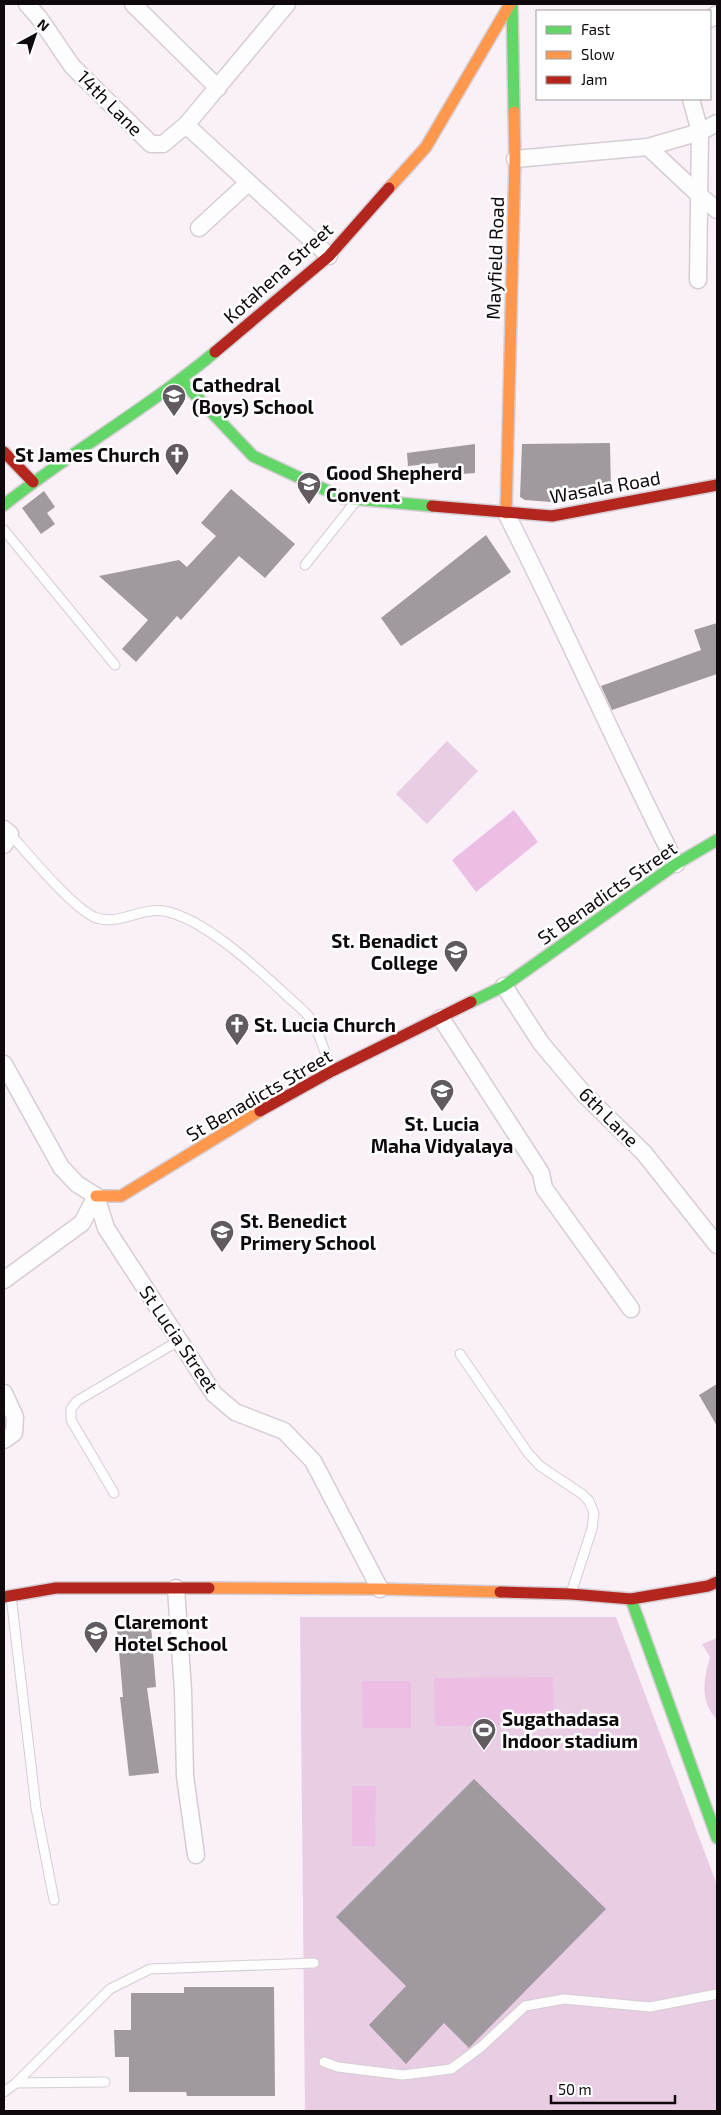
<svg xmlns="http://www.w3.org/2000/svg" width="721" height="2115" viewBox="0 0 721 2115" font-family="'Exo 2',sans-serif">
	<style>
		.green { fill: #e8cde3 }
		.water { fill: #edbee4 }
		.building { fill: #a0999f }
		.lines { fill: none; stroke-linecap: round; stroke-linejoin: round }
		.lane-casing { stroke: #d5cdd3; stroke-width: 11 }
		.street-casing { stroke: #d5cdd3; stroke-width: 19 }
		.fast-casing { stroke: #d5cdd3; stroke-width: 14 }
		.slow-casing { stroke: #d5cdd3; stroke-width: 14 }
		.jam-casing { stroke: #d5cdd3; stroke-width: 14 }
		.lane { stroke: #fefdfe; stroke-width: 9 }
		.street { stroke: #fefdfe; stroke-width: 16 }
		.fast { stroke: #63d668; stroke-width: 11 }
		.slow { stroke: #ff974d; stroke-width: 11 }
		.jam { stroke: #b3261e; stroke-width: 11 }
		.labels { text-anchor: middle; stroke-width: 5; stroke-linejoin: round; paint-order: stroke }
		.street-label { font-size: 19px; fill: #0f090e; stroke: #fff }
		.poi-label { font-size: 19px; font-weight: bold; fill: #0f090e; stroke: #fff; text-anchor: start }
	</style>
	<rect width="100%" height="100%" fill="#faf0f8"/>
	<!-- green -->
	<g class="green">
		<polygon points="447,741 478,771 427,824 396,794"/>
		<polygon points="300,1617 616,1617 717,1885 717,2111 305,2111"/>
		<path d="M 717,1638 L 717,1719 C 699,1702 704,1678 710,1657 L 702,1644 Z"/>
	</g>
	<!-- water -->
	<g class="water">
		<polygon points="514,810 538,842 476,892 452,860"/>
		<polygon points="553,1677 554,1725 435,1726 434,1678"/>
		<polygon points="362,1681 411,1681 411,1728 363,1728"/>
		<polygon points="352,1786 376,1786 375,1846 352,1846"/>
	</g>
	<!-- building -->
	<g class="building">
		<polygon points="610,443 611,491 551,502 525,500 520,497 522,444"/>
		<polygon points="475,444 475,473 448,475 448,471 439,471 438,463 408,466 407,453"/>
		<polygon points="231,489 295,544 265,578 239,556 181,620 177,616 136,662 122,649 148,620 99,576 179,560 187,567 216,536 201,523"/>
		<polygon points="44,491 55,507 47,513 55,524 41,534 22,508"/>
		<polygon points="486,535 511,572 401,646 381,618"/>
		<polygon points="717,623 717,674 612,710 601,686 701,650 694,630"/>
		<polygon points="717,1384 717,1426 699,1395"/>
		<polygon points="151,1626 156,1687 147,1688 159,1773 129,1776 120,1697 123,1697 117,1628"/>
		<polygon points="474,1779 606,1909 469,2048 444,2023 406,2064 369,2025 406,1986 336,1917"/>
		<polygon points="184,1987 274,1987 275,2096 187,2096 186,2092 129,2092 129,2057 115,2057 114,2030 131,2030 131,1993 184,1993"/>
	</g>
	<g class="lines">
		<defs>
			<g id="lane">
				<polyline points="4,530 115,665"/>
				<polyline points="305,565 356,501"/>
				<path d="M 10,834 C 29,855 71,906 94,917 C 118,927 140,907 164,911 C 203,918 256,967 285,994 C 293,1002 303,1009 310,1018 C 318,1028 326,1057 332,1070"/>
				<polyline points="460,1354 528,1453 540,1466 582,1494 589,1501 594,1513 592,1529 571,1593"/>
				<polyline points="114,1493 71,1420 71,1409 77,1401 180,1340"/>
				<polyline points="11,1596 36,1808 54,1900"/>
				<polyline points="324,2062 338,2067 403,2075 451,2069 481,2047 525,2006 564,1999 650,2007 717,1994"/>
				<polyline points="16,2083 110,1989 150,1969 314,1963"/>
				<polyline points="4,2092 16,2083 105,2082"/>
			</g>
			<g id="street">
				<polyline points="27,4 40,19 72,66 151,144 163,144 186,125"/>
				<polyline points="133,4 218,88"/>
				<polyline points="287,4 186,125 329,256"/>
				<polyline points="710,19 717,14"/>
				<polyline points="648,147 699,195 717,210"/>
				<polyline points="515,159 648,147 700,132 691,99"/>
				<polyline points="199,228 248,183"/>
				<polyline points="698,280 700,132 717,123"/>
				<path d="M 506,513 C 565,629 617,748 676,864"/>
				<polyline points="4,829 10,834 4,845"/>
				<polyline points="504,986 541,1043 583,1093 644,1153 717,1245"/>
				<polyline points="441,1018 541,1173 544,1188 631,1309"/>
				<polyline points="4,1064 61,1167 77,1184 96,1196 106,1228 214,1394 235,1412 284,1431 313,1461 380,1589"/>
				<polyline points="4,1280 82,1223 96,1196"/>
				<polyline points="4,1393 15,1417 14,1433 4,1440"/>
				<polyline points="176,1588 183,1691 185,1776 196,1855"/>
			</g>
			<g id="fast">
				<polyline points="512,4 514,112"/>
				<polyline points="181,380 253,456 343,498 432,506"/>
				<path d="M 4,505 C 72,451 148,408 215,352"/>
				<polyline points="471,1002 504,986 676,864 717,840"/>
				<polyline points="631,1599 717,1838"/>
			</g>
			<g id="slow">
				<polyline points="389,188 426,147 510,4"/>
				<polyline points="506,513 515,159 514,112"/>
				<polyline points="96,1196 121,1196 260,1111"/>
				<polyline points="209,1588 380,1589 500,1592"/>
			</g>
			<g id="jam">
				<polyline points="215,352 329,256 389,188"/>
				<polyline points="4,452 33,482"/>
				<polyline points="432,506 552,516 717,485"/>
				<polyline points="260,1111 332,1071 471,1002"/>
				<polyline points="500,1592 571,1594 631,1599 708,1586 717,1582"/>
				<polyline points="4,1597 56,1588 209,1588"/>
			</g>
		</defs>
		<!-- lane casing -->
		<use href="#lane" class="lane-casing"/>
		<!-- street casing -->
		<use href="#street" class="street-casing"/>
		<!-- fast casing -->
		<use href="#fast" class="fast-casing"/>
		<!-- slow casing -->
		<use href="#slow" class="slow-casing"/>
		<!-- jam casing -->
		<use href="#jam" class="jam-casing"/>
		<!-- lane -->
		<use href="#lane" class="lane"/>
		<!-- street -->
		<use href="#street" class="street"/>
		<!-- fast -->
		<use href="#fast" class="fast"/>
		<!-- slow -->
		<use href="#slow" class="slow"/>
		<!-- jam -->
		<use href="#jam" class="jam"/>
	</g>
	<!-- icons -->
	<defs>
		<symbol id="school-pin" viewBox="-11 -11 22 30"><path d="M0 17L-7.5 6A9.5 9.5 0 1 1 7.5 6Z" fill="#615a60" stroke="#fff"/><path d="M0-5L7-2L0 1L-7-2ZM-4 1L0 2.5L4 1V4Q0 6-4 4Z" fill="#fff"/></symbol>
		<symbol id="church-pin" viewBox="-11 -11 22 30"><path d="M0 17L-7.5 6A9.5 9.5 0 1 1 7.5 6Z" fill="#615a60" stroke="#fff"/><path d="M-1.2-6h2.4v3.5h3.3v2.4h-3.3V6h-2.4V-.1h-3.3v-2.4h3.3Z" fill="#fff"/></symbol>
		<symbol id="stadium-pin" viewBox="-11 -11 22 30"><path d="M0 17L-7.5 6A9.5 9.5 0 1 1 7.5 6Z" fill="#615a60" stroke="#fff"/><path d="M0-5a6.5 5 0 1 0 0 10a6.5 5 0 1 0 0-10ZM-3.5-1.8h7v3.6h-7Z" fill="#fff"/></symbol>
	</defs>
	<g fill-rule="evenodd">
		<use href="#school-pin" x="160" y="382" width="28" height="38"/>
		<use href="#church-pin" x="163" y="441" width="28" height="38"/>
		<use href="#school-pin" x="295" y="470" width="28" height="38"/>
		<use href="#school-pin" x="442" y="938" width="28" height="38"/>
		<use href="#church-pin" x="223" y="1011" width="28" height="38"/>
		<use href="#school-pin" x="428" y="1077" width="28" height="38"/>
		<use href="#school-pin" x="208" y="1218" width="28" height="38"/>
		<use href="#school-pin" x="82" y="1619" width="28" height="38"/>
		<use href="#stadium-pin" x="470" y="1716" width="28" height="38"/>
	</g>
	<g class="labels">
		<!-- street labels -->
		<g class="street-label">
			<text transform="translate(110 103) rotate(45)" y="7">14th Lane</text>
			<text transform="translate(495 258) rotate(-88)" y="7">Mayfield Road</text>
			<text transform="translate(278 273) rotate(-42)" y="7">Kotahena Street</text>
			<text transform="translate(605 487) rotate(-10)" y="7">Wasala Road</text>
			<text transform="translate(607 893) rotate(-35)" y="7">St Benadicts Street</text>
			<text transform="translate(259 1095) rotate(-30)" y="7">St Benadicts Street</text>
			<text transform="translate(609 1117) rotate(45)" y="7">6th Lane</text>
			<text transform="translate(179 1339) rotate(56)" y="7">St Lucia Street</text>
		</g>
		<!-- poi labels -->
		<g class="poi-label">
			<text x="192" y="392">Cathedral<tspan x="192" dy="22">(Boys) School</tspan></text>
			<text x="160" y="462" text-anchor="end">St James Church</text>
			<text x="326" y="480">Good Shepherd<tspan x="326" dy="22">Convent</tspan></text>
			<text x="438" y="948" text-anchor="end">St. Benadict<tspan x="438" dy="22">College</tspan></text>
			<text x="254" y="1032">St. Lucia Church</text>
			<text x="442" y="1131" text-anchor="middle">St. Lucia<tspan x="442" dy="22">Maha Vidyalaya</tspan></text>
			<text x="240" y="1228">St. Benedict<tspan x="240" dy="22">Primery School</tspan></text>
			<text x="114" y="1629">Claremont<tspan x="114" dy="22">Hotel School</tspan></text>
			<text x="502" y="1726">Sugathadasa<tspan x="502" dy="22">Indoor stadium</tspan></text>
		</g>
	</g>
	<!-- border -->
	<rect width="721" height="2115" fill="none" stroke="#0f090e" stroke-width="10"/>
	<!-- legend -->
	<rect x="536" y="10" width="175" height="90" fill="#ffffff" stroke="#9f9d9f"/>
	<rect x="546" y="26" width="25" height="8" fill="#63d668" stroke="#9f9d9f"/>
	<text x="581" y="35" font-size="15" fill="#0f090e">Fast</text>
	<rect x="546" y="51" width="25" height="8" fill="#ff974d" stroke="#9f9d9f"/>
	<text x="581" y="60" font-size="15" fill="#0f090e">Slow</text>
	<rect x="546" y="76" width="25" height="8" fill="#b3261e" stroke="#9f9d9f"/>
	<text x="581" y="85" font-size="15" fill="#0f090e">Jam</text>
	<!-- north arrow -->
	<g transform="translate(35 35) rotate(40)" stroke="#ffffff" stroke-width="4" paint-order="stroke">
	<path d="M0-4L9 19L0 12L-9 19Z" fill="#0f090e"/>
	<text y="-8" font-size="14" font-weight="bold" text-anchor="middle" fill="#0f090e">N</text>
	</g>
	<!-- scale -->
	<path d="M551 2095v8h124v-8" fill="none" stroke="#0f090e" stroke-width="2.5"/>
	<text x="558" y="2095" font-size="15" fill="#0f090e" stroke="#ffffff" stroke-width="4" paint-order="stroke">50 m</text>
</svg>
